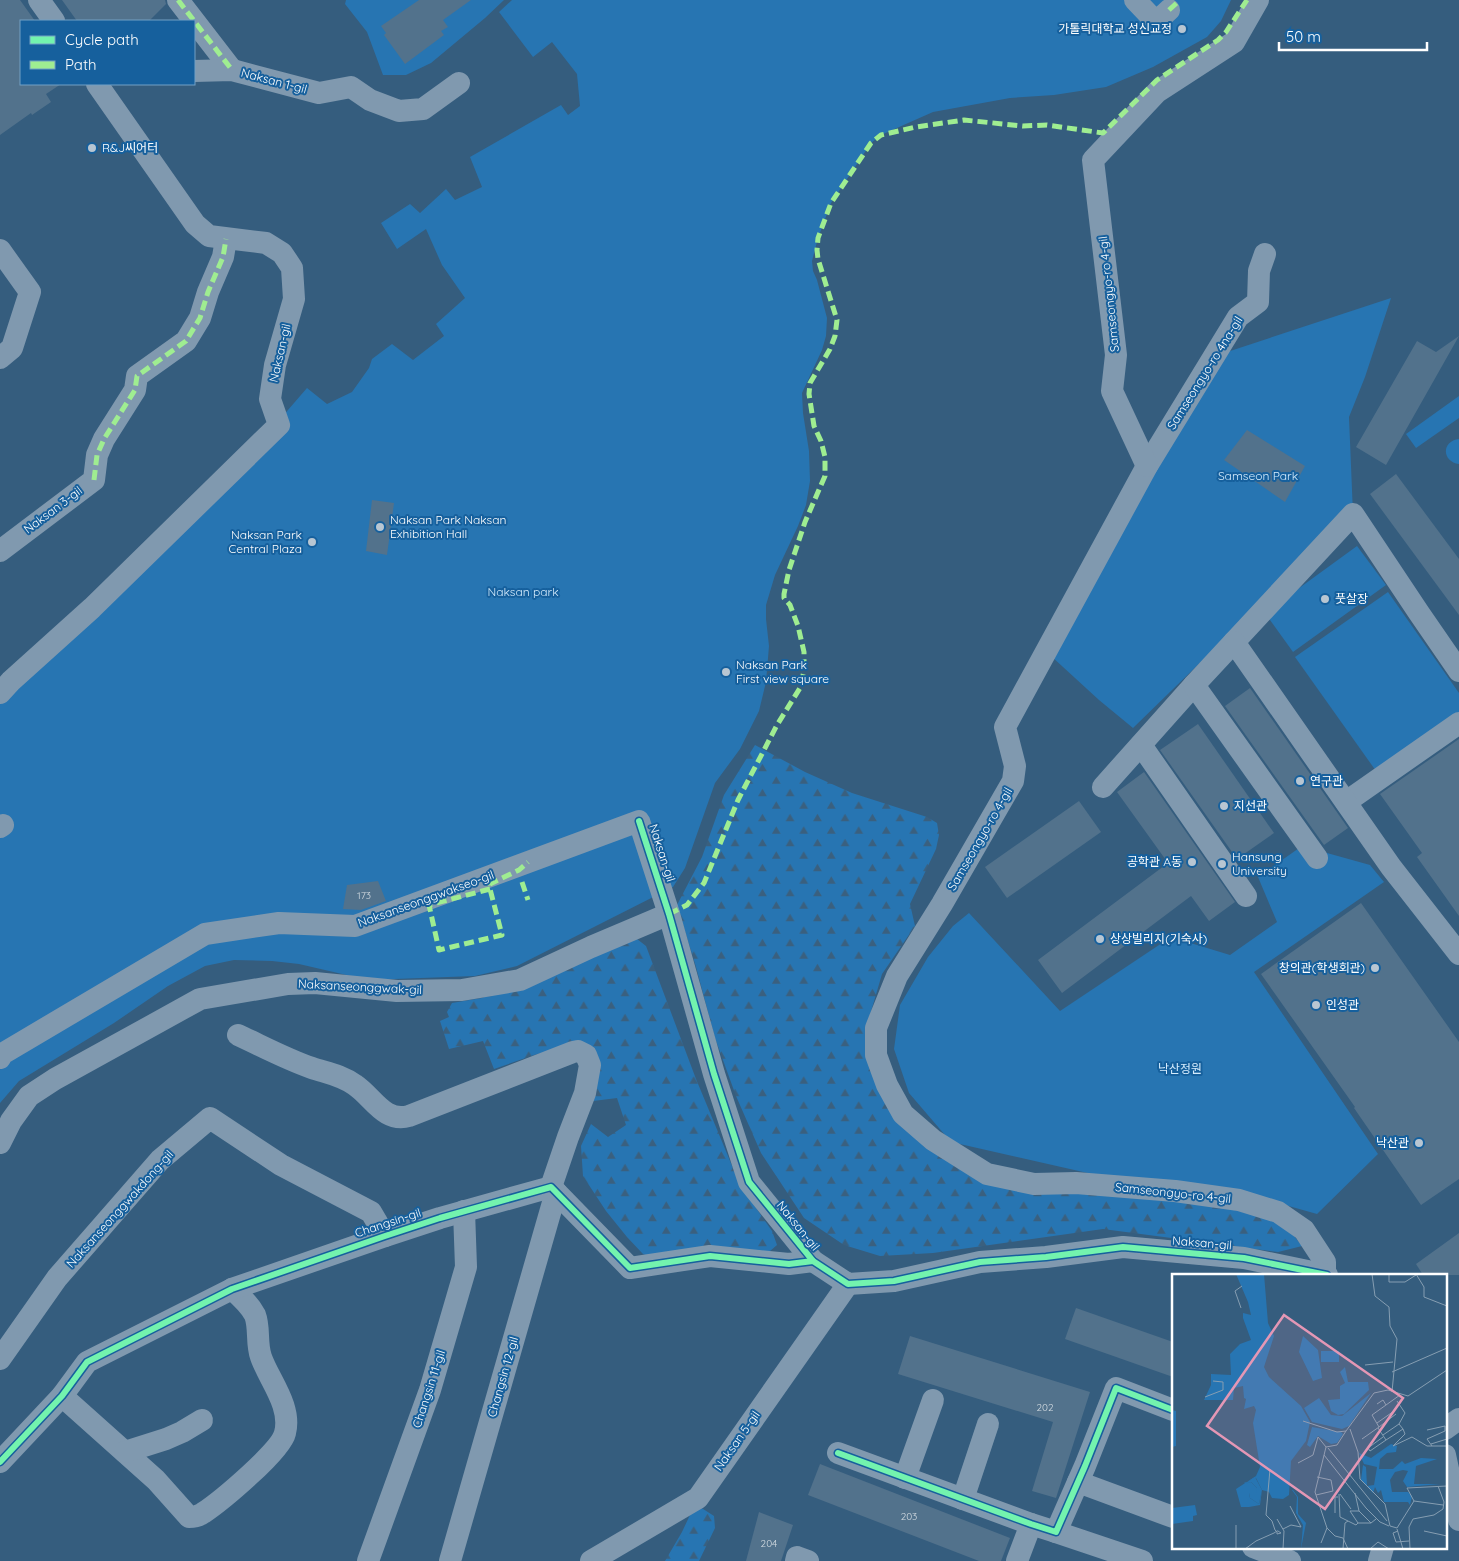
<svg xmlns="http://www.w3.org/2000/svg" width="1459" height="1561" viewBox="0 0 1459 1561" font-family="Quicksand,'Noto Sans KR',sans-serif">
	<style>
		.green { fill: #2775b2 }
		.forest { fill: url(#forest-firs) }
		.building { fill: #52728c }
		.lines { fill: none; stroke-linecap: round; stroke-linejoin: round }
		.minor { stroke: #8099af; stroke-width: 22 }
		.quiet { stroke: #9fed91; stroke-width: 5; stroke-dasharray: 10 5; stroke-linecap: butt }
		.cycleway-casing { stroke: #16609d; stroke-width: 9 }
		.cycleway { stroke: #73f3ae; stroke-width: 6 }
		.poi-dot { fill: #b8c6d2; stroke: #16609d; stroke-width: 2 }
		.labels { text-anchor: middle; stroke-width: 4; stroke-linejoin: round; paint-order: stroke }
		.number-label { font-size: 10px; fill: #d4dce2 }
		.poi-label { font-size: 12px; fill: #fff; stroke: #16609d; text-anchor: start }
		.street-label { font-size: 12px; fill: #fff; stroke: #16609d }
		.park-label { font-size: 12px; fill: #d5ecfd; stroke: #16609d }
		.inset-road { fill: none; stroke: #869eb2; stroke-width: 1 }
		.view { fill: #e497b5; fill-opacity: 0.15; stroke: #e497b5; stroke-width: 2.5 }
		.inset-edge { fill: none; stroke: #fff; stroke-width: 2.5 }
	</style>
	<defs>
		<pattern id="forest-firs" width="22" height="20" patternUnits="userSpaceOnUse" patternTransform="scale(1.25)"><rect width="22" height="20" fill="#2775b2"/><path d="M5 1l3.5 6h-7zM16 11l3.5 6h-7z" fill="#3a607f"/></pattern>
	</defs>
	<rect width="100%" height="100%" fill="#355d7e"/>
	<!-- green -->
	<g class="green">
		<polygon points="346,0 504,0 485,18 431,63 406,75 383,75 367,32 345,4"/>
		<polygon points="512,0 1231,0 1221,21 1207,37 1153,67 1106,87 1054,95 1010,98 933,112 881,135 871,143 831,203 818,238 812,261 813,271 817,280 827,318 826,336 822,350 802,393 803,413 809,451 810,481 806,505 798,526 775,575 766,605 766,619 769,646 766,682 759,711 740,749 715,783 685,868 673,887 517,966 475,976 368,980 299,964 272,961 234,960 205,966 168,986 114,1023 19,1081 0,1103 0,700 250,454 307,388 327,404 352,392 369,368 372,359 392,344 413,360 444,336 436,324 465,298 442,265 426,229 397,249 381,223 410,204 420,213 446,189 455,200 482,187 470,157 561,105 568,115 580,106 577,74 552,42 533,57 499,12"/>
		<polygon points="1391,298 1365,377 1349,417 1353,514 1133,728 1099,700 1051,656 1218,355"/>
		<polygon points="1459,396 1459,418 1416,448 1406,434"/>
		<path d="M 1459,439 L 1459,464 C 1442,462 1441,441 1459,439 Z"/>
		<polygon points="1357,546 1386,585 1293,652 1265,613"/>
		<polygon points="1388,592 1459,693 1459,713 1376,771 1295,657"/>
		<polygon points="1302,846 1370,865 1384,882 1254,972 1378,1154 1317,1214 1246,1194 1092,1174 951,1142 909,1093 894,1049 900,1005 928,957 953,926 969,913 1060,1011 1171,937 1230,955 1277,922 1258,877"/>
	</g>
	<!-- forest -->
	<g class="forest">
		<polygon points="755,745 805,772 852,793 927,817 937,823 939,835 936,849 910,904 915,926 882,974 865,1032 874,1071 981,1177 1198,1201 1283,1222 1302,1246 1278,1252 1103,1229 933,1253 880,1256 844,1245 804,1218 761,1153 736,1096 715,1038 696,967 677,905 702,857 724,795"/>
		<polygon points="627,936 637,939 646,946 696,1079 740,1185 772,1231 777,1245 763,1257 656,1259 643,1254 627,1237 606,1211 583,1176 581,1146 591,1124 608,1137 626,1125 617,1098 593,1101 577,1043 534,1055 494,1069 483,1041 449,1049 440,1021 449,1017 447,1012 452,1003 482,998"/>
		<polygon points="700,1507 714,1516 715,1528 699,1561 665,1561 682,1532 690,1515"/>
	</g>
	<!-- building -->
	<g class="building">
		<polygon points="0,0 20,0 35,21 21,21 21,84 61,84 46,94 51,102 32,115 31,113 0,135"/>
		<polygon points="62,0 165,0 166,4 149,21 77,21"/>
		<polygon points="419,0 471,0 443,20 448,27 441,31 444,35 405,64 384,35 386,33 381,26"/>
		<polygon points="1459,336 1386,465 1356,447 1417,341 1436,352"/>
		<polygon points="1247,430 1305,466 1285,502 1224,460"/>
		<polygon points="1396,474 1459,559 1459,615 1370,494"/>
		<polygon points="372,500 394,503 387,555 366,551"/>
		<polygon points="1250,688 1348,828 1324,845 1225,706"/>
		<polygon points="1198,724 1274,833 1237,859 1160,750"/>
		<polygon points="1459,739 1459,916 1417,857 1422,853 1380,794"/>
		<polygon points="1144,772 1235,902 1209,921 1191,896 1062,993 1038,960 1168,863 1117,792"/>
		<polygon points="1079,801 1101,832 1007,898 985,867"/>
		<polygon points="378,881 386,901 361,910 343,909 347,885"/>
		<polygon points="1361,903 1459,1042 1459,1179 1421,1205 1354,1108 1355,1107 1261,974"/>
		<polygon points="1459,1233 1459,1275 1423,1275 1416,1264"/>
		<polygon points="1076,1308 1173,1342 1173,1377 1065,1339"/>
		<polygon points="910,1336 1090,1392 1056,1498 1032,1491 1053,1422 898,1374"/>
		<polygon points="820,1464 1010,1538 1001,1561 979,1561 808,1495"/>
		<polygon points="759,1512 793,1525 781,1561 746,1561"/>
	</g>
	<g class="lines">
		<!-- minor -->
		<g class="minor">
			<polyline points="39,0 54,21"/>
			<polyline points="178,0 232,70"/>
			<polyline points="1135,0 1156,22 1169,10"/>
			<polyline points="194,71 232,70 319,93 351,87 370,100 399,111 423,109 459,83"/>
			<polyline points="0,250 30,292 12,348 0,358"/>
			<polyline points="1265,254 1259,271 1258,302 1238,317 1147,466 1005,727 1015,766 1013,781 942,904 897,976 876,1028 876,1055 887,1085 903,1114 933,1140 987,1174 1034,1184 1076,1183 1175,1191 1239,1200 1278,1212 1304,1230 1325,1262 1325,1274"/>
			<polyline points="1147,466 1112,391 1116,355 1093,160 1157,92 1234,42 1258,0"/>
			<polyline points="0,551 94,480 97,455 104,439 135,390 137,376 186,341 200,318 208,292 223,257 226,239"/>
			<polyline points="1234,642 1353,514 1419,613 1459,671"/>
			<polyline points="0,693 11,681 92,608 279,425 270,399 275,365 294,299 292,268 282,253 266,243 209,236 195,224 97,84"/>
			<polyline points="1141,745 1246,896"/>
			<polyline points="1103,787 1194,685"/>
			<polyline points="1346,802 1459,723"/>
			<polyline points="0,827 3,825"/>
			<polyline points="1317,858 1194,685 1234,642 1391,867 1459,954"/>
			<path d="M 238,1035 C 262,1046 286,1059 312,1068 C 327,1073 341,1075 355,1085 C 373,1097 384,1123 409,1116 L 573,1052 L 578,1051 L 586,1055 L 590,1065 L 585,1093 L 568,1137 L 551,1187"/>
			<polyline points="0,1058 2,1054 205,934 279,923 355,926 639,821 669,914 714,1074 749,1182 813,1261 848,1284 894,1281 980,1262 1046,1257 1123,1247 1244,1258 1327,1275"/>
			<polyline points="0,1143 11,1121 29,1096 55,1079 200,999 288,984 315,983 397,991 462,990 520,980 591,947 669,914"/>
			<polyline points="0,1359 57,1278 160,1160 210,1118 281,1165 371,1212 385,1236"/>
			<path d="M 62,1396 L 156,1480 L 189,1517 C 194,1517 199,1516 203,1513 C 221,1501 281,1451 285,1433 C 292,1406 269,1380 261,1357 C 256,1343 260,1328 255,1315 C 250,1305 241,1297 232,1289"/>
			<polyline points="1445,1429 1459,1419"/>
			<polyline points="125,1452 166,1439 182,1432 202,1420"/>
			<polyline points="838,1453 1031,1524 1056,1532 1085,1466 1116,1388 1173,1410"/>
			<polyline points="1445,1455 1459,1520"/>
			<polyline points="0,1462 62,1396 87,1362 232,1289 385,1236 440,1218 551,1187 630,1268 710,1256 789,1264 813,1261"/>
			<polyline points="905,1478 933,1400"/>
			<polyline points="1078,1482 1173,1517"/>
			<polyline points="963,1499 988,1424"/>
			<polyline points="1056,1532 1142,1561"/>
			<polyline points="1253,1547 1290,1561"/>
			<polyline points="368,1561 430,1390 466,1267 464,1211"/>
			<polyline points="450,1561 556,1192"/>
			<polyline points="591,1561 698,1498 848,1284"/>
			<polyline points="796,1561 797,1557 808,1561"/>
			<polyline points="1017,1561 1031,1524"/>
			<polyline points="1379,1561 1383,1547"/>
		</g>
		<!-- quiet -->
		<g class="quiet">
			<polyline points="178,0 232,70"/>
			<polyline points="1169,10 1180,0"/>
			<polyline points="94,480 97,455 104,439 135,390 137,376 186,341 200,318 208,292 223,257 226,239"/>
			<polyline points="522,882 528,900"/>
			<polyline points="490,889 429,905 439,950 502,935 490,889 490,884 519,870 528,862"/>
			<polyline points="669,914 687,905 704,883 738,800 777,725 800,688 804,671 804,652 798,626 790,605 784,598 784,594 789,570 805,522 825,476 825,457 821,441 814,426 809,394 810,383 830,349 835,336 837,320 818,259 817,250 818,238 831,203 871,143 881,135 916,127 964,120 1023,126 1047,125 1103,133 1157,80 1218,40 1226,32 1247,0"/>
		</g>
		<defs>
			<g id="cycleway">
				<polyline points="639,821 669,914 714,1074 749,1182 813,1261 848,1284 894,1281 980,1262 1046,1257 1123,1247 1244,1258 1327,1275"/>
				<polyline points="838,1453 1031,1524 1056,1532 1085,1466 1116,1388 1173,1410"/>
				<polyline points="0,1462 62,1396 87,1362 232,1289 385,1236 440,1218 551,1187 630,1268 710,1256 789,1264 813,1261"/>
			</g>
		</defs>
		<!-- cycleway casing -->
		<use href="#cycleway" class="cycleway-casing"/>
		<!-- cycleway -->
		<use href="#cycleway" class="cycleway"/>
	</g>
	<!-- markers -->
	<g class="poi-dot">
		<circle cx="1182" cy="29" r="5"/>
		<circle cx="92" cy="148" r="5"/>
		<circle cx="380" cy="527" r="5"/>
		<circle cx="312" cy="542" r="5"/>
		<circle cx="1325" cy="599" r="5"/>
		<circle cx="726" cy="672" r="5"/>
		<circle cx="1300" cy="781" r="5"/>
		<circle cx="1224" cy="806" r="5"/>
		<circle cx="1192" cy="862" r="5"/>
		<circle cx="1222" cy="864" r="5"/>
		<circle cx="1100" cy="939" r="5"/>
		<circle cx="1375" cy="968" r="5"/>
		<circle cx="1316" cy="1005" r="5"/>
		<circle cx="1419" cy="1143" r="5"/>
	</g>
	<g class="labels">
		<!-- number labels -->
		<g class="number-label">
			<text x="364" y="899">173</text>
			<text x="1045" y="1411">202</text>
			<text x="909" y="1520">203</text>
			<text x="769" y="1547">204</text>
		</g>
		<!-- poi labels -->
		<g class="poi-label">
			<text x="1172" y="33" text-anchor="end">가톨릭대학교 성신교정</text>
			<text x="102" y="152">R&amp;J씨어터</text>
			<text x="390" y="524">Naksan Park Naksan<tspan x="390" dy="14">Exhibition Hall</tspan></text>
			<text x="302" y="539" text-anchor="end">Naksan Park<tspan x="302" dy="14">Central Plaza</tspan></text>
			<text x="1335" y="603">풋살장</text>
			<text x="736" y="669">Naksan Park<tspan x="736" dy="14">First view square</tspan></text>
			<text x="1310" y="785">연구관</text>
			<text x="1234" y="810">지선관</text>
			<text x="1232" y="861">Hansung<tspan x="1232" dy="14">University</tspan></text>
			<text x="1182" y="866" text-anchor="end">공학관 A동</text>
			<text x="1110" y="943">상상빌리지(기숙사)</text>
			<text x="1365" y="972" text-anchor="end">창의관(학생회관)</text>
			<text x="1326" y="1009">인성관</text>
			<text x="1409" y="1147" text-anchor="end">낙산관</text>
		</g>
		<!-- street labels -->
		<g class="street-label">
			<text transform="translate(274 81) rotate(15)" y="4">Naksan 1-gil</text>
			<text transform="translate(1109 294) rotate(-96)" y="4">Samseongyo-ro 4-gil</text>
			<text transform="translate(280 353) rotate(-77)" y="4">Naksan-gil</text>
			<text transform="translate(1205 373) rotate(-58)" y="4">Samseongyo-ro 4na-gil</text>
			<text transform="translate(53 510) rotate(-37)" y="4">Naksan 3-gil</text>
			<text transform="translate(980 839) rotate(-60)" y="4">Samseongyo-ro 4-gil</text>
			<text transform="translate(662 853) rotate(72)" y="4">Naksan-gil</text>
			<text transform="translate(426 899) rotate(-20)" y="4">Naksanseonggwakseo-gil</text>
			<text transform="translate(360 987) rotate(3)" y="4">Naksanseonggwak-gil</text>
			<text transform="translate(1173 1193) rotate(6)" y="4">Samseongyo-ro 4-gil</text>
			<text transform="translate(120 1209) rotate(-48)" y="4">Naksanseonggwakdong-gil</text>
			<text transform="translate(388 1223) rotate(-18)" y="4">Changsin-gil</text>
			<text transform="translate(798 1226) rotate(51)" y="4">Naksan-gil</text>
			<text transform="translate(1202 1243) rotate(5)" y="4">Naksan-gil</text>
			<text transform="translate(503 1377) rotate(-74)" y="4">Changsin 12-gil</text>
			<text transform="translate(429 1389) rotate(-72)" y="4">Changsin 11-gil</text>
			<text transform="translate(737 1441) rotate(-55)" y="4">Naksan 5-gil</text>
		</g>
		<!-- park labels -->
		<g class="park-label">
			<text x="1258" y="480">Samseon Park</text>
			<text x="523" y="596">Naksan park</text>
			<text x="1180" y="1073">낙산정원</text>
		</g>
	</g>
	<!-- overview -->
	<g transform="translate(1172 1274)">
		<rect width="275" height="275" fill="#355d7e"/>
		<path d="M 64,0 L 92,0 L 96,49 L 102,62 L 92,93 L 97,103 L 129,132 L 138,148 L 134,167 L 119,187 L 117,221 L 111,225 L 100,224 L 97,218 L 90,216 L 88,231 L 77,233 L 69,233 L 64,215 L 84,202 L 88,193 L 81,149 L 84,136 L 82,132 L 72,135 L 74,125 L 72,124 L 71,112 L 62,114 L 61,126 L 32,126 L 39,111 L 39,100 L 59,101 L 58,80 L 68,70 L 79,66 L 71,44 L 71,39 L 79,41 L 76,28 ZM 84,204 L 90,216 L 87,230 L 78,224 L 77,219 L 85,219 L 85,214 L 79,208 L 72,209 ZM 131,62 L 146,76 L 150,104 L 141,107 L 127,78 ZM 149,77 L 167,77 L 167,88 L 149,88 ZM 173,93 L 176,108 L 196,108 L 197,116 L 172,140 L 166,141 L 159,137 L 156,126 L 168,125 L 168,112 L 173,109 L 168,98 ZM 0,136 L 4,137 L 4,172 L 0,173 ZM 120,216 L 121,216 L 126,223 L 126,240 L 134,249 L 129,275 L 131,251 L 124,239 L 125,223 ZM 23,231 L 25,241 L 21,242 L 21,247 L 0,250 L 0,234 Z" fill="#2775b2" fill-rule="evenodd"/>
		<path d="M 199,119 L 177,152 L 170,155 L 140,148 L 132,134 L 147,124 L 159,141 L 170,142 ZM 140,153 L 169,158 L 171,160 L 165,169 L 159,170 L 146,162 L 138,173 L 135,171 ZM 219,170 L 225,172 L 224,178 L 215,179 L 208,185 L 207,195 L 221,195 L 230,187 L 233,190 L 249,184 L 265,185 L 244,192 L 242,210 L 268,210 L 235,213 L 231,207 L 236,197 L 231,196 L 223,198 L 218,206 L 220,218 L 236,218 L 240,222 L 238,231 L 236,228 L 212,228 L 209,216 L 206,219 L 203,213 L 201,219 L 189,206 L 191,191 L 194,193 L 195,212 L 202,211 L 205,193 L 192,190 L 187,179 L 199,184 ZM 83,203 L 90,216 L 87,230 L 78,224 L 77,219 L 84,219 L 85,214 L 79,208 L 72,210 Z" fill="#2775b2"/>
		<path class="inset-road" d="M 200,0 L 203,22 L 217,33 L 218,52 L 225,65 L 220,118M 217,0 L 217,8 L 233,8 L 244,1M 244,0 L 252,13 L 252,23 L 275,32M 69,34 L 63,17 L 70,12M 193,91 L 221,88M 220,98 L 275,74M 33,123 L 51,116 L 51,108 L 41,107M 225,127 L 233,139 L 227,150M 205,130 L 211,126 L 214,131 L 228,121M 131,147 L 165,158 L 174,157 L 202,119 L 216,116 L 236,122 L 275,96M 205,149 L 222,137M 207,153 L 224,140M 206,154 L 214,166 L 231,155 L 233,160 L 221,172 L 240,163 L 255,172 L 275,172M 178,155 L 186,178 L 188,205 L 213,230 L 218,252 L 225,254M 255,156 L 273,152 L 273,157 L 255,165 L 260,172M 174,157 L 165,171 L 154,173 L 143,218 L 155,254 L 163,262 L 171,264 L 176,275M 211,161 L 227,150 L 231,155M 211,163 L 196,174 L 198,177 L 214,166M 190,165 L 207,153 L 200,141 L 214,131M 259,170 L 275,165M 156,174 L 215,247M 152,181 L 194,234 L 208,248 L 217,252M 126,189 L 141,181 L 146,163 L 154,173M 167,220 L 168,243 L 184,251 L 186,249 L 178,237 L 187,237 L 183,219M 168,220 L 179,235M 144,221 L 161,217 L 159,206 L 145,203M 242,227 L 271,231M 118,232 L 129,253M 187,237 L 199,249M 163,239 L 163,223 L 166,223M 105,245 L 112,257 L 111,275M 186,249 L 199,249 L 204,245M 64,251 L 64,275M 225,254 L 242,227 L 235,214 L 275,212M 111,255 L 119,251 L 129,253M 225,255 L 231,275M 226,257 L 221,259 L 224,268 L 237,267M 252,257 L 275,262M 149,269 L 155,254M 73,275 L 84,267 L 102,259 L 105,257 L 106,257 L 109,259 L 105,260 L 105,258 L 103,256 L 100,247 L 94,241 L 98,195M 171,275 L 173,249 L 176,247M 198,275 L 206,268 L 217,275M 238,275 L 237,253 L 241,245 L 262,241 L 271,235 L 272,228 L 266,212"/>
		<path class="view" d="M 112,41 L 231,124 L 153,235 L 35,152 Z"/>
		<rect width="275" height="275" class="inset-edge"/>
	</g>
	<!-- legend -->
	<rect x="20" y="20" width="175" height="65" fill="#16609d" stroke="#73a0c4"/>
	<rect x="30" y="36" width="25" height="8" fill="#73f3ae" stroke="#73a0c4"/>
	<text x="65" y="45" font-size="15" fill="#ffffff">Cycle path</text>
	<rect x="30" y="61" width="25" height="8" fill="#9fed91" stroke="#73a0c4"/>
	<text x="65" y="70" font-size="15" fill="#ffffff">Path</text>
	<!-- scale -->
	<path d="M1279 42v8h148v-8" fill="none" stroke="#ffffff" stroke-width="2.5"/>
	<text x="1286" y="42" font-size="15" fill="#ffffff" stroke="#16609d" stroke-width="4" paint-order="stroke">50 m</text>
</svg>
